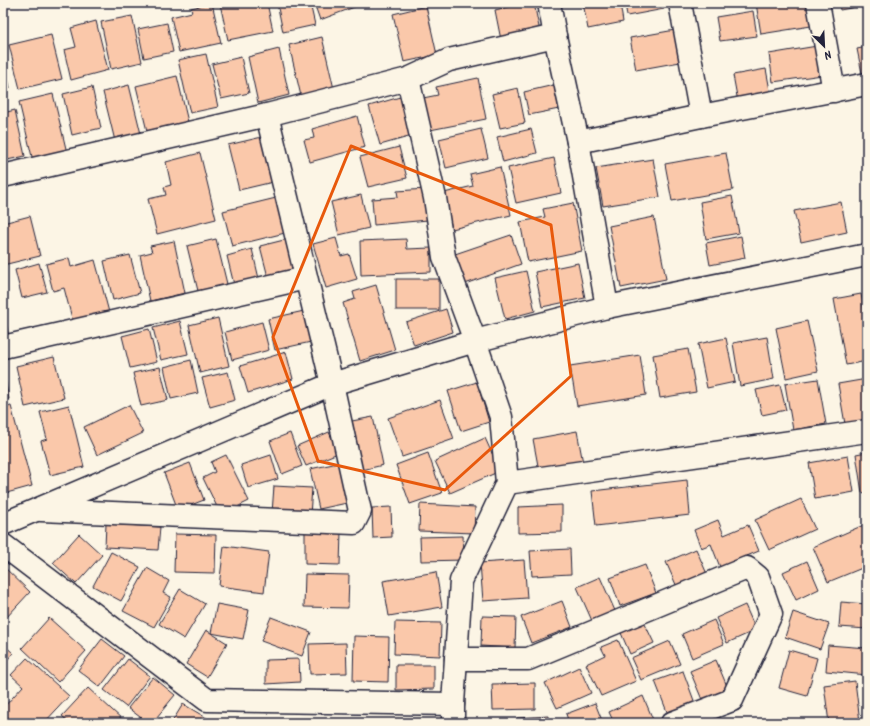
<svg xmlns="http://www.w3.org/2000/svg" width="870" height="726" viewBox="0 0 870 726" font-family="Kalam,sans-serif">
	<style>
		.building { fill: #fac8aa; stroke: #22223b }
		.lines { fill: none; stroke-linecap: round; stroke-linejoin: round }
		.minor-casing { stroke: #22223b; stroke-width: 25 }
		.minor { stroke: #fcf5e5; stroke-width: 22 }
		.marked { fill: none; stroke: #e8590c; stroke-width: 3; stroke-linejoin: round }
	</style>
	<rect width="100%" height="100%" fill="#fcf5e5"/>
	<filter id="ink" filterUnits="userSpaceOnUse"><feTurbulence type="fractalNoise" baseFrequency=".025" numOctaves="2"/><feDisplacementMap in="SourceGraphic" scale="8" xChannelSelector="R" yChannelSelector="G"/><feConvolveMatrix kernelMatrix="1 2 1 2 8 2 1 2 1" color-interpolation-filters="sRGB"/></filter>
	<g filter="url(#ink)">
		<!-- building -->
		<g class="building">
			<polygon points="212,3 221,43 179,52 171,17 192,12 191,8"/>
			<polygon points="224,3 267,3 273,31 228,40 220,4"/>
			<polygon points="277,3 310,3 315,25 283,32"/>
			<polygon points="314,3 356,3 357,6 320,20"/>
			<polygon points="525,3 534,3 540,32 501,40 495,10"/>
			<polygon points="583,3 620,3 623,22 588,29"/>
			<polygon points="625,3 663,3 664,9 627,16"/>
			<polygon points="756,3 808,3 811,26 761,34"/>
			<polygon points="839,3 867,3 867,5 840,10"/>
			<polygon points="426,6 437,55 404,62 393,14"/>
			<polygon points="753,11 757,36 720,41 716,17"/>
			<polygon points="132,16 142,62 111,69 101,22"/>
			<polygon points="96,21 108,70 71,80 64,50 76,47 71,28"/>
			<polygon points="167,23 173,52 144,58 138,29"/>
			<polygon points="675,30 680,62 636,70 630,38"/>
			<polygon points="51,35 62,79 20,89 9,45"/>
			<polygon points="322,37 334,89 301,96 289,45"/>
			<polygon points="817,46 822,75 773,82 769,54"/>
			<polygon points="867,47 867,77 863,78 857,49"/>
			<polygon points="279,49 289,95 258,103 248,57"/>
			<polygon points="206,54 218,107 190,113 178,60"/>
			<polygon points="3,56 10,88 3,89"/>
			<polygon points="241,57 249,93 221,99 212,64"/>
			<polygon points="766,69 771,96 738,102 733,75"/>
			<polygon points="177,76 188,122 147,131 136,86"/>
			<polygon points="478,78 486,119 430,130 423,98 438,95 436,87"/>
			<polygon points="129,85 141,134 115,141 103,92"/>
			<polygon points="554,85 559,109 529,115 524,92"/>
			<polygon points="92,87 101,128 72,135 63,94"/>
			<polygon points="518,88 525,123 500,128 492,94"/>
			<polygon points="53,94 67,153 33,161 19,102"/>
			<polygon points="400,97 412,136 380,145 369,106"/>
			<polygon points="15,110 25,156 3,161 3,113"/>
			<polygon points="357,116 365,147 310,162 304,140 314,138 312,129"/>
			<polygon points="481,129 488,158 446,168 439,139"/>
			<polygon points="531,129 537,153 503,162 497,137"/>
			<polygon points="262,137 273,182 239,190 228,145"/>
			<polygon points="399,147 407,178 368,187 360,157"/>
			<polygon points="200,153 216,219 157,234 148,199 166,195 164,187 171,185 166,162"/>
			<polygon points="726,153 733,190 672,201 665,164"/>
			<polygon points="554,158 561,193 516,203 508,168"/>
			<polygon points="653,159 660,197 603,206 596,168"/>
			<polygon points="500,167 511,215 452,229 444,193 473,186 470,174"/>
			<polygon points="426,189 428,220 374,225 372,199 398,197 397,191"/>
			<polygon points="361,195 369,228 339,235 331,202"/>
			<polygon points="732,196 739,233 706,239 700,202"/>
			<polygon points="276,198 285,233 232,246 223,211"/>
			<polygon points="841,202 847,232 801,242 794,211"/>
			<polygon points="573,203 582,251 528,262 520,222 545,217 543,209"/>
			<polygon points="30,216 40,256 3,265 3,223"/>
			<polygon points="654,217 666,279 621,288 609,226"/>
			<polygon points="511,235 521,264 465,284 455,254"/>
			<polygon points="741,236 745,258 710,265 706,243"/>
			<polygon points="336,238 341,256 349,254 357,279 326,288 313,244"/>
			<polygon points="216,239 228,288 199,295 187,246"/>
			<polygon points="288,239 296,270 268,277 260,246"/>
			<polygon points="406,239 407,249 431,248 431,272 361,275 360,241"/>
			<polygon points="174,241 185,293 150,301 140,255 152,252 150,246"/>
			<polygon points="252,249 260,283 235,289 227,256"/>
			<polygon points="130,255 140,293 113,300 104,261"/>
			<polygon points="69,258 71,267 95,260 110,316 74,326 64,288 53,291 46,264"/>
			<polygon points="39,263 47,292 22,298 15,270"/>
			<polygon points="578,263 585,298 542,307 535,272"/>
			<polygon points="526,271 535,311 505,319 495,278"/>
			<rect x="396" y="279" width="43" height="31"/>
			<polygon points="376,285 395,350 360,361 343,303 355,299 353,292"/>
			<polygon points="861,294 867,327 867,361 846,365 834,299"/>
			<polygon points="446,309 453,332 414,345 406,322"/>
			<polygon points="3,310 9,337 3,338"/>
			<polygon points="304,311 311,342 275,350 268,319"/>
			<polygon points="218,318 229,366 200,373 189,325"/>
			<polygon points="180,321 188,354 161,360 153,328"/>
			<polygon points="807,321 818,371 786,378 776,328"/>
			<polygon points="262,322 269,350 232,360 225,332"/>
			<polygon points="149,329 157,362 130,368 122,336"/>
			<polygon points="767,337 774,379 740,386 733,343"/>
			<polygon points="726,338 735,382 707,388 698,344"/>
			<polygon points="688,349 696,392 660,398 653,355"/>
			<polygon points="286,352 293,379 248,393 240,366"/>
			<polygon points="640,355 646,395 577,406 570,366"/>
			<polygon points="54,357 64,398 25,407 16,366"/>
			<polygon points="191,360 198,393 171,399 164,367"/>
			<polygon points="160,367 168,400 141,406 133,373"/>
			<polygon points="3,369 9,399 3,400"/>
			<polygon points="228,372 235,400 210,407 202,378"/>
			<polygon points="818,379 826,424 793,430 785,384"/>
			<polygon points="867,379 867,420 845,424 838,384"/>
			<polygon points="477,382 489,422 461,431 448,391"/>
			<polygon points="780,385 786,410 762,415 756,390"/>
			<polygon points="440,400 454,439 402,457 388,418"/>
			<polygon points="69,405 84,467 50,475 41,441 47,439 40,412"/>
			<polygon points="129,405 143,433 97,455 84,427"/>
			<polygon points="11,406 32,486 3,494 3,408"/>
			<polygon points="373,417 383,465 362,470 352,421"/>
			<polygon points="577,431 583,463 539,471 533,439"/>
			<polygon points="329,432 338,453 306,466 297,446"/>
			<polygon points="290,433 302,466 282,474 270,441"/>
			<polygon points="485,438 500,471 450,493 435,461"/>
			<polygon points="867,452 867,492 862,493 856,454"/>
			<polygon points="428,453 442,493 410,504 396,465"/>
			<polygon points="226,455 249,501 221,515 203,478 215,472 211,462"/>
			<polygon points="271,455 278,479 248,488 241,465"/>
			<polygon points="848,456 854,492 815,499 809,463"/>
			<polygon points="190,463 204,500 178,510 164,473"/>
			<polygon points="338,463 347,503 319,509 310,469"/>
			<polygon points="687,480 690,515 596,526 592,491"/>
			<polygon points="274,486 312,488 310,515 272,513"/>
			<polygon points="801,499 815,529 769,550 755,520"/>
			<polygon points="420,504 475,507 474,533 419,531"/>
			<polygon points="562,505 562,532 518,533 518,507"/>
			<polygon points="391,507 392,537 373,538 372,508"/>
			<polygon points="718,520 724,535 748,525 759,551 720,567 711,544 701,548 694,530"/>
			<polygon points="106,524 160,527 158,550 105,547"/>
			<polygon points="866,524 867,527 867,566 828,582 813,547"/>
			<polygon points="305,532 341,532 340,565 305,564"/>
			<polygon points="79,534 102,555 76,584 53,563"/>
			<polygon points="175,534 216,535 215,573 174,572"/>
			<polygon points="463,536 464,560 421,561 420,537"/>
			<polygon points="224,546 269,552 264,592 219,586"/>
			<polygon points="570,549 571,574 532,576 530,551"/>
			<polygon points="696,549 707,574 677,587 666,562"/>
			<polygon points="111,552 140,567 121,601 93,586"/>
			<polygon points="524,560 527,598 483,601 480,563"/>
			<polygon points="807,561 819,589 796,600 783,572"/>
			<polygon points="645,565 656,593 620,606 610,578"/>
			<polygon points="3,566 30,592 5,619 3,617"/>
			<polygon points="147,568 169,581 163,593 171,597 154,627 123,611"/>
			<polygon points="436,572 442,607 389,616 383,581"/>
			<polygon points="305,574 349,575 348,608 304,607"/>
			<polygon points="600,577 616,613 593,623 577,587"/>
			<polygon points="180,589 205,604 184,639 159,624"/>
			<polygon points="562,601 572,627 531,643 521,617"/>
			<polygon points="841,602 867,604 867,629 839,627"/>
			<polygon points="217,604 249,610 243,639 211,633"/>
			<polygon points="745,605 756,630 727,643 716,618"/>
			<polygon points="793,612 829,624 820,649 785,637"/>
			<polygon points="482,616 516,617 515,648 481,646"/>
			<polygon points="271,617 311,632 302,656 261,641"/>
			<polygon points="49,618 86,651 58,682 22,648"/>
			<polygon points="714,620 724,644 692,658 682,634"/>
			<polygon points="395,622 441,623 440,656 394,654"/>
			<polygon points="644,622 654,643 630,654 621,633"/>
			<polygon points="206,630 227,643 207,677 186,664"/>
			<polygon points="354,636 389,637 388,682 353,681"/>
			<polygon points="102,639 124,656 100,687 78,670"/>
			<polygon points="618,640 636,681 601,696 586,664 605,655 601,647"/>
			<polygon points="670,641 680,664 641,680 631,658"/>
			<polygon points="346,643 347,673 310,674 309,644"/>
			<polygon points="3,644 13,653 3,665"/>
			<polygon points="828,645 867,648 867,675 826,671"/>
			<polygon points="789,650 817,658 807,696 779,688"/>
			<polygon points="27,658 69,696 44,723 14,723 3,713 3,708 23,686 11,675"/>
			<polygon points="128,659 150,676 126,707 104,690"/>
			<polygon points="299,659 300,682 266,684 266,660"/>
			<polygon points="716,660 729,691 703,702 690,671"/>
			<polygon points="396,665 434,665 434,689 396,690"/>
			<polygon points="579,667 591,693 557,708 545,683"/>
			<polygon points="683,671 696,706 669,717 655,681"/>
			<polygon points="153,677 175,695 152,723 148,723 128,708"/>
			<polygon points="855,681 860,722 829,723 824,685"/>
			<polygon points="535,683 535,709 493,710 492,684"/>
			<polygon points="88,688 123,720 120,723 70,723 62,716"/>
			<polygon points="643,696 654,722 652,723 614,723 609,712"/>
			<polygon points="595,703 603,723 569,723 566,714"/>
			<polygon points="183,704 215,723 174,723 172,722"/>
			<polygon points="548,716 548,723 517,723 517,718"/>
		</g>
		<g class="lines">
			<defs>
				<g id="minor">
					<polyline points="549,3 555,36 578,142 607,307"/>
					<polyline points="680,3 701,116"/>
					<polyline points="818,3 834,91"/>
					<polyline points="408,79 435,198 444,257 475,341 501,417 507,483 867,431"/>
					<polyline points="578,142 701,116 867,84"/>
					<polyline points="3,176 267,115 408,79 449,60 555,36"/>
					<polyline points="3,347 306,278"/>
					<polyline points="41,510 354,523 360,511 332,384 267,115"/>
					<polyline points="3,524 332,384 475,341 607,307 867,255"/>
					<polyline points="3,545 207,700 453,704 461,581 507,483"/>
					<polyline points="456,659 528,659 747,568 758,577 771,614 732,700 672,723"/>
					<polyline points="453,704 453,723"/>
				</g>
			</defs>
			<!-- minor casing -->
			<use href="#minor" class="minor-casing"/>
			<!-- minor -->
			<use href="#minor" class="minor"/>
		</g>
	</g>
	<!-- marked area -->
	<path class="marked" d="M 351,146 L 551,225 L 571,376 L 445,490 L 318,461 L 273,337 Z"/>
	<!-- margin -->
	<rect width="870" height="726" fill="none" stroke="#fcf5e5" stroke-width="16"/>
	<rect x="8" y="8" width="854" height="710" fill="none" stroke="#22223b" stroke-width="1.5" filter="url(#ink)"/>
	<!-- north arrow -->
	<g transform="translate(824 46) rotate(156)" stroke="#fcf5e5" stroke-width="3" paint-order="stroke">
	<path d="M0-3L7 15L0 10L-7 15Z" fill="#22223b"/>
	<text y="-6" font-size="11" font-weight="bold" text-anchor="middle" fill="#22223b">N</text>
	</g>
</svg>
